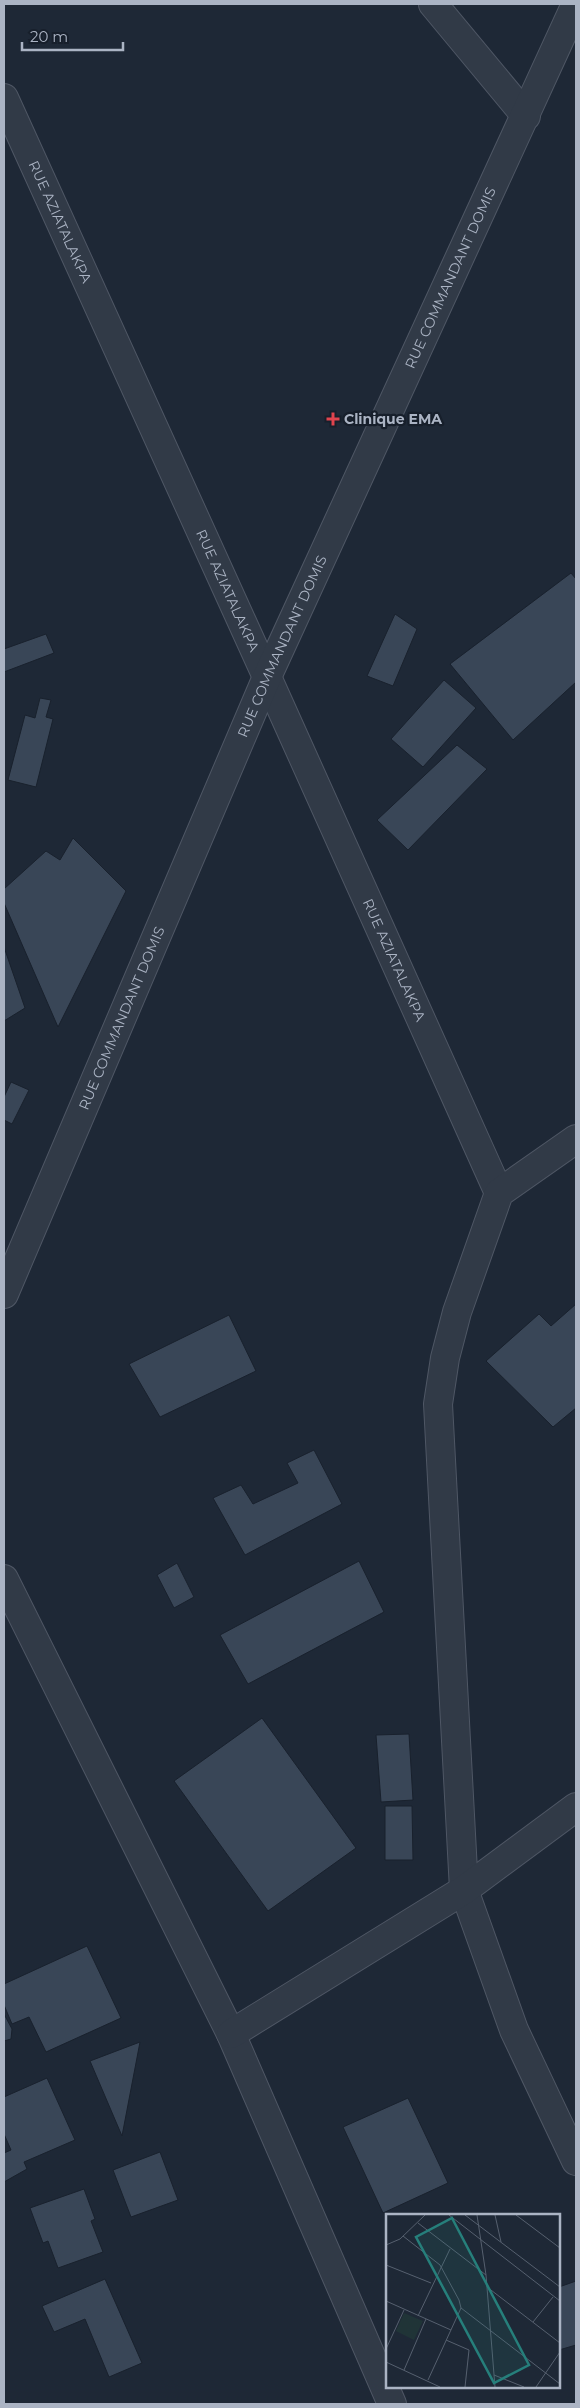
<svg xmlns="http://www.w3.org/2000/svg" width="580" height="2408" viewBox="0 0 580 2408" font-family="Montserrat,sans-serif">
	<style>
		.building { fill: #394657; stroke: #19212d }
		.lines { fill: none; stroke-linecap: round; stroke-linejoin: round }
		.minor-casing { stroke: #4f5765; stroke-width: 30 }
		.minor { stroke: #313a47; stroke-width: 28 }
		.health-dot { fill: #e0444e; stroke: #171f2b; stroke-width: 2 }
		.labels { text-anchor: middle; stroke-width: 4.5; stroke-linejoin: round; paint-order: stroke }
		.street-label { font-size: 14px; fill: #abb4c4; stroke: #171f2b }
		.poi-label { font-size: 14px; font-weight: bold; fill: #abb4c4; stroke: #171f2b; text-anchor: start }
		.inset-road { fill: none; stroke: #56606f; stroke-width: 1 }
		.view { fill: #267f7b; fill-opacity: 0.15; stroke: #267f7b; stroke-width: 2.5 }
		.inset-edge { fill: none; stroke: #abb4c4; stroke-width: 2.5 }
	</style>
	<rect width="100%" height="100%" fill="#1e2836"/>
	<!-- building -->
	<g class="building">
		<polygon points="571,573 576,579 576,682 513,740 450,664"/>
		<polygon points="395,614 417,629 393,686 367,676"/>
		<polygon points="46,634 54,653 4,672 4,649"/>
		<polygon points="444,680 476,708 423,767 391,739"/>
		<polygon points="40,698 51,700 46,717 53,719 36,787 8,780 25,715 35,718"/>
		<polygon points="457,745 487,769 408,850 377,820"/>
		<polygon points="73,838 126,891 58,1027 4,903 4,889 46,851 60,860"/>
		<polygon points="4,947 25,1008 4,1021"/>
		<polygon points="11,1082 29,1090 12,1124 4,1120 4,1097"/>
		<polygon points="576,1304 576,1408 553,1427 486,1361 539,1314 551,1326"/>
		<polygon points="229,1315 256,1371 160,1417 129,1364"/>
		<polygon points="314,1450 342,1504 245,1555 213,1498 241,1485 253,1504 298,1483 287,1463"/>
		<polygon points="359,1561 384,1612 248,1684 220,1635"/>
		<polygon points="177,1563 194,1597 174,1608 157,1575"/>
		<polygon points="262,1718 356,1848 268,1911 174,1781"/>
		<polygon points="409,1734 413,1800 381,1802 376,1735"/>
		<polygon points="385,1806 412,1806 413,1860 385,1860"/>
		<polygon points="87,1946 121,2018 46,2052 29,2017 12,2024 4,2005 4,1984"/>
		<polygon points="4,2014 12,2029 11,2039 4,2041"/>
		<polygon points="140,2042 122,2136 90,2061"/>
		<polygon points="47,2078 75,2140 24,2162 27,2169 4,2182 4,2153 11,2150 4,2134 4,2097"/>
		<polygon points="408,2098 448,2183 383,2213 343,2127"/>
		<polygon points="160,2152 178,2200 131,2217 113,2170"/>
		<polygon points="84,2189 95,2219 91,2221 103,2252 58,2268 48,2241 43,2243 30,2208"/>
		<polygon points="105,2279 142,2363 109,2377 85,2319 54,2332 42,2306"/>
		<polygon points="576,2281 576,2345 559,2350 559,2287"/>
	</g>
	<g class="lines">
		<defs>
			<g id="minor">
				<polyline points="433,4 526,116"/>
				<path id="s1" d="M 4,98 L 267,677 L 499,1193"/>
				<polyline points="576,1139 499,1193 457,1312 445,1358 438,1404 464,1890 514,2030 576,2161"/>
				<path id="s2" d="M 4,1294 L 267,677 L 576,4"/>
				<polyline points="4,1579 231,2034 392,2404"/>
				<polyline points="231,2034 464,1890 576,1807"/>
			</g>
		</defs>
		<!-- minor casing -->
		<use href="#minor" class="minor-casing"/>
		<!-- minor -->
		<use href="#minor" class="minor"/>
	</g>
	<!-- markers -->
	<path class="health-dot" d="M330.5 411.5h5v5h5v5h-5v5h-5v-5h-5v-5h5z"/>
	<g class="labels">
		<!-- street labels -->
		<g class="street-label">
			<text dy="5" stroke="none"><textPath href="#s1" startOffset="136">RUE AZIATALAKPA</textPath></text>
			<text dy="5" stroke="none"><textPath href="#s2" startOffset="1110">RUE COMMANDANT DOMIS</textPath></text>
			<text dy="5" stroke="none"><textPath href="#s1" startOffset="541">RUE AZIATALAKPA</textPath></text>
			<text dy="5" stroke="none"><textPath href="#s2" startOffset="705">RUE COMMANDANT DOMIS</textPath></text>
			<text dy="5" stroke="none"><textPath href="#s1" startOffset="946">RUE AZIATALAKPA</textPath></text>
			<text dy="5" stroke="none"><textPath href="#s2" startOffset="300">RUE COMMANDANT DOMIS</textPath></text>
		</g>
		<!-- poi labels -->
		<g class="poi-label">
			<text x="344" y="424">Clinique EMA</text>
		</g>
	</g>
	<!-- overview -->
	<g transform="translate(386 2214)">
		<rect width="174" height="174" fill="#1e2836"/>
		<path d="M 18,99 L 37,107 L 28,126 L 10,117 Z" fill="#203437"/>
		<path class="inset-road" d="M 63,1 L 174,87M 79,1 L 174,73M 91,1 L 100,61 L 109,173M 109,1 L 115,28M 130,1 L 174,34M 32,9 L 100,61M 17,22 L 54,51 L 73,86 L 75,94 L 42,166M 0,31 L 14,25 L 39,1M 0,51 L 45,69M 101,73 L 174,129M 0,87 L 65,116M 75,94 L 174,170M 32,102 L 64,35M 147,108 L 167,83M 60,126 L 83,136 L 79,173M 0,135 L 18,96M 0,148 L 54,173M 18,156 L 40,105M 108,161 L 138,173M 150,173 L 174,138"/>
		<path class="view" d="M 66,4 L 143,151 L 108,169 L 30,23 Z"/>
		<rect width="174" height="174" class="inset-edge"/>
	</g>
	<!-- border -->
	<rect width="580" height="2408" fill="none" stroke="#abb4c4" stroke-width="10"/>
	<!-- scale -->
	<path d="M22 42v8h101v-8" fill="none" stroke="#abb4c4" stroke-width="2.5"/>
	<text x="30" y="42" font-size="15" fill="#abb4c4" stroke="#171f2b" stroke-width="4" paint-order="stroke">20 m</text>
</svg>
